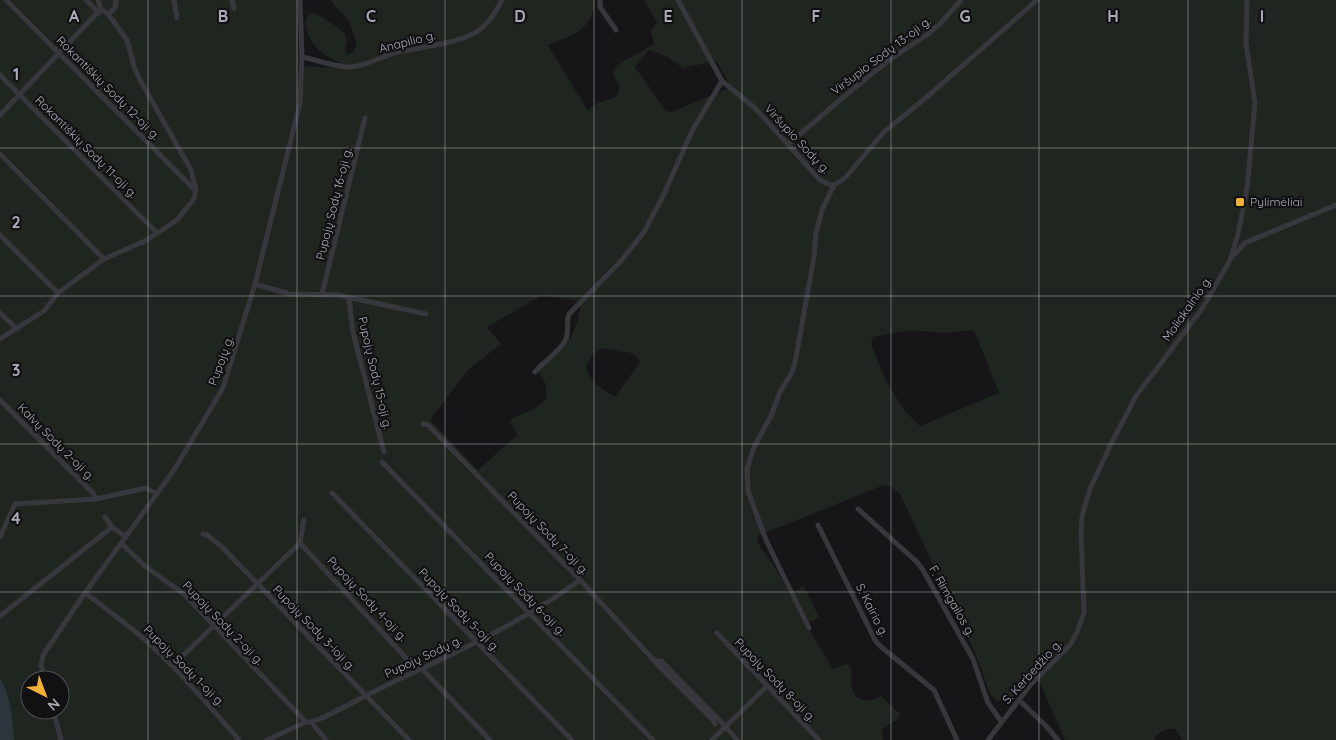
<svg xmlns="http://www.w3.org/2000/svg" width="1336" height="740" viewBox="0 0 1336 740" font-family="Quicksand,sans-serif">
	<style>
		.green { fill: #1e261f; fill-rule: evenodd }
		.water { fill: #2c353c }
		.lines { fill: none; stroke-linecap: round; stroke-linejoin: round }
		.minor { stroke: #37383d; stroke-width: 5 }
		.grid { fill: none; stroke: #a8adb8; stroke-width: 1; stroke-opacity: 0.55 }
		.poi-dot { fill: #f2b134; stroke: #111113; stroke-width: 2 }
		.labels { text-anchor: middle; stroke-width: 4.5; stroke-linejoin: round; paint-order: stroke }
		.street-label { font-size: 12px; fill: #a8adb8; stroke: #111113 }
		.poi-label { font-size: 12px; fill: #a8adb8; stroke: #111113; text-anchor: start }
		.grid-label { font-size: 16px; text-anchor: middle; font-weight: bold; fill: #a8adb8; stroke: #111113; stroke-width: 4.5; stroke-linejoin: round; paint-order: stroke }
	</style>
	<rect width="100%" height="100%" fill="#161618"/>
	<!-- green -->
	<g class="green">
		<path d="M 0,0 L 297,0 L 299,66 L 337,68 L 341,63 C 319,53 309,46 305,20 L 310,13 L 317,14 L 344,32 L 347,41 L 345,50 L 347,54 L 352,53 L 357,46 C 355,37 352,27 347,19 C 342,12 335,8 331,0 L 595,0 C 593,30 572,36 548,45 L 588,111 C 599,99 604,103 617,96 L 620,87 L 613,75 L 617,65 L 654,44 L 651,31 L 657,22 L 644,0 L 1336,0 L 1336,740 L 1183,740 L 1175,729 C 1166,728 1158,732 1154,740 L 1065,740 L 1040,683 L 1032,679 L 1029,680 C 1019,691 1013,703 996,701 L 990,694 L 978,660 L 900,494 L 892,487 L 884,485 L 760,535 L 757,537 L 758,543 L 774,566 L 807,626 L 833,669 L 846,664 L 849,665 C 854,673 849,680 852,688 C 856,704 870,702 881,696 L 900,714 L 897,720 L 882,729 L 883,740 L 14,740 L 4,684 L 0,678 ZM 649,50 L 666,56 L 683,68 L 717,61 L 731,87 L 672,112 L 666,111 L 635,67 ZM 542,295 L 575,300 L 580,305 C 578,339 560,350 537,372 C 546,379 547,388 546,399 L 533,410 L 514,417 L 510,421 L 517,435 L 478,470 L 430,420 L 469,369 L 501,344 L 487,327 ZM 909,330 L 946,333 L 974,330 L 999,393 L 920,426 L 904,410 L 885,379 L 871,344 L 873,337 ZM 603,348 L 631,353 L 641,361 L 615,397 C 601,388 589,382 586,366 L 593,354 ZM 30,680 L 60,680 L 60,710 L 30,710 Z"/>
		<polygon points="804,586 819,617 809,622 794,591"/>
	</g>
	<!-- water -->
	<path class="water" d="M 0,678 C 10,692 13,723 14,740 L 0,740 Z"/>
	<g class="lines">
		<!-- minor -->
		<g class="minor">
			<polyline points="6,0 195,190"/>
			<polyline points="86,0 99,13"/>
			<polyline points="98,0 101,9"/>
			<polyline points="174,0 177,18"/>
			<polyline points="232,0 234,9"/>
			<polyline points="600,0 600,7 616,30"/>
			<polyline points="678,0 722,81 755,108 820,180 828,184 834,185 845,178 884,132 928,96 1037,0"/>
			<polyline points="108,14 115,8 116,0"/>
			<path d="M 302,57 C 317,60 335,67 350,67 C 366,66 380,57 394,53 C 421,46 461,45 482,28 C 491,20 497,10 502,0"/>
			<polyline points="0,75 157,233"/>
			<polyline points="0,115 101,9"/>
			<polyline points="788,144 865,79 892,58 928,34 940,24 961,0"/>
			<polyline points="0,154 104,259"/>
			<polyline points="0,235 58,293"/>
			<polyline points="1232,257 1245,243 1336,205"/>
			<polyline points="255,284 290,294 338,295 426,314"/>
			<polyline points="322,294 365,118"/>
			<polyline points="349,298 353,332 384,452"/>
			<polyline points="0,313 17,329"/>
			<polyline points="0,339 44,311 58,293 104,259 145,241 162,230 177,220 194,199 196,190 191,170 140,80 134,66 127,40 108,14 101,9"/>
			<path d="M 535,372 C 544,361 560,352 566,339 C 569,331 566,322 569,314 L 621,261 L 644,232 L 663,196 L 692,131 L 722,81"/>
			<polyline points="0,400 93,493 96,499"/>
			<polyline points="423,424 428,425 580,580 660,667 713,720 715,724"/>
			<polyline points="382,462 653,740"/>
			<polyline points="332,493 572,740"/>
			<polyline points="858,509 917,562 923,570 973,659 988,703 1001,721"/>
			<polyline points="105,517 112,527 126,537"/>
			<polyline points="818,525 875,640 880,646 934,690 957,740"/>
			<polyline points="203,534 207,535 221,546 409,740"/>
			<polyline points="0,537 15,504 96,499 146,488 157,494"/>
			<polyline points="121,543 145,566 185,595 306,722"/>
			<polyline points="300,543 417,670"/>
			<path d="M 85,593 C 109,611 133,628 155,649 C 185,677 212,709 239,740"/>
			<polyline points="0,616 112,527"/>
			<polyline points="809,628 766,540 748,491 747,469 754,447 771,416 780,392 791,374 795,363 814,257 816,233 822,210 834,185"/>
			<polyline points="717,633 819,740"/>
			<polyline points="655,661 661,661 726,727 737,740"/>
			<polyline points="172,666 300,543 304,520"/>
			<polyline points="421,668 490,740"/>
			<polyline points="45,680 41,665 43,655 85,593 174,470 223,388 255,284 300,103 302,57 300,0"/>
			<polyline points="1019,700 1046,726 1058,740"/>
			<polyline points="53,710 61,740"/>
			<polyline points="311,722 326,740"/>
			<path d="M 267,740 L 306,722 L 311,722 L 322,718 C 355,702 387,684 421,669 C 476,643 531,616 580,580"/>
			<polyline points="712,740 767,686"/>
			<polyline points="988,740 1032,683 1071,644 1077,632 1084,613 1081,533 1082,516 1090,489 1111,444 1136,396 1202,309 1230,260 1238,234 1247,189 1255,103 1246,43 1247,0"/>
		</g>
	</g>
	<!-- grid -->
	<path class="grid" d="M 148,0 L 148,740M 297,0 L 297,740M 445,0 L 445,740M 594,0 L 594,740M 742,0 L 742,740M 891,0 L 891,740M 1039,0 L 1039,740M 1188,0 L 1188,740M 0,148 L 1336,148M 0,296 L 1336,296M 0,444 L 1336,444M 0,592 L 1336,592"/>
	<!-- markers -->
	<rect class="poi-dot" x="1235" y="197" width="10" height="10" rx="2.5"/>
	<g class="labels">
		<!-- street labels -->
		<g class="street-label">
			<text transform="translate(407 42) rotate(-14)" y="4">Anapilio g.</text>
			<text transform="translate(881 56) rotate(-37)" y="4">Viršupio Sodų 13-oji g.</text>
			<text transform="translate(108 88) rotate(45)" y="4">Rokantiškių Sodų 12-oji g.</text>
			<text transform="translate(797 139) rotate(47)" y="4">Viršupio Sodų g.</text>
			<text transform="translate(86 147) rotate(45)" y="4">Rokantiškių Sodų 11-oji g.</text>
			<text transform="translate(334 204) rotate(-76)" y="4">Pupojų Sodų 16-oji g.</text>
			<text transform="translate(1187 309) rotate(-55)" y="4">Moliakalnio g.</text>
			<text transform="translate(221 361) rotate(-70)" y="4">Pupojų g.</text>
			<text transform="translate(375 373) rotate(77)" y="4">Pupojų Sodų 15-oji g.</text>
			<text transform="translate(56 442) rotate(45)" y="4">Kalvų Sodų 2-oji g.</text>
			<text transform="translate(548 533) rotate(46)" y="4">Pupojų Sodų 7-oji g.</text>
			<text transform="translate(525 594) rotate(46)" y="4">Pupojų Sodų 6-oji g.</text>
			<text transform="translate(367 599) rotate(47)" y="4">Pupojų Sodų 4-oji g.</text>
			<text transform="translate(952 601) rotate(60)" y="4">F. Rimgailos g.</text>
			<text transform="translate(459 610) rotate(46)" y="4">Pupojų Sodų 5-oji g.</text>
			<text transform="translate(872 610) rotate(63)" y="4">S. Kairio g.</text>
			<text transform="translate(223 623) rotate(46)" y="4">Pupojų Sodų 2-oji g.</text>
			<text transform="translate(314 628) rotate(46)" y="4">Pupojų Sodų 3-ioji g.</text>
			<text transform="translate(423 657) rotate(-25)" y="4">Pupojų Sodų g.</text>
			<text transform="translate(184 666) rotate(45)" y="4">Pupojų Sodų 1-oji g.</text>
			<text transform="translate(1032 672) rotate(-48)" y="4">S. Kerbedžio g.</text>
			<text transform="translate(775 680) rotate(46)" y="4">Pupojų Sodų 8-oji g.</text>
		</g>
		<!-- poi labels -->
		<g class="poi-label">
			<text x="1250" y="206">Pylimėliai</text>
		</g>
	</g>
	<g class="grid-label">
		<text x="74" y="22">A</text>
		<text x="223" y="22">B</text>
		<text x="371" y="22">C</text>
		<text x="520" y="22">D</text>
		<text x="668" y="22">E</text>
		<text x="816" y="22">F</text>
		<text x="965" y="22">G</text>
		<text x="1113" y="22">H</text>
		<text x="1262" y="22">I</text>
		<text x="16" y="80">1</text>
		<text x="16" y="228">2</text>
		<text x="16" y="376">3</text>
		<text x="16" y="524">4</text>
	</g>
	<!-- north arrow -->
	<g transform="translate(45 695) rotate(138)"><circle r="24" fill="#111113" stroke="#4d4f55"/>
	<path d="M0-4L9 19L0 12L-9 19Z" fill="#f2b134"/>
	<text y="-8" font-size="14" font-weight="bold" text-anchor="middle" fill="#a8adb8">N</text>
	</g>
</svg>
